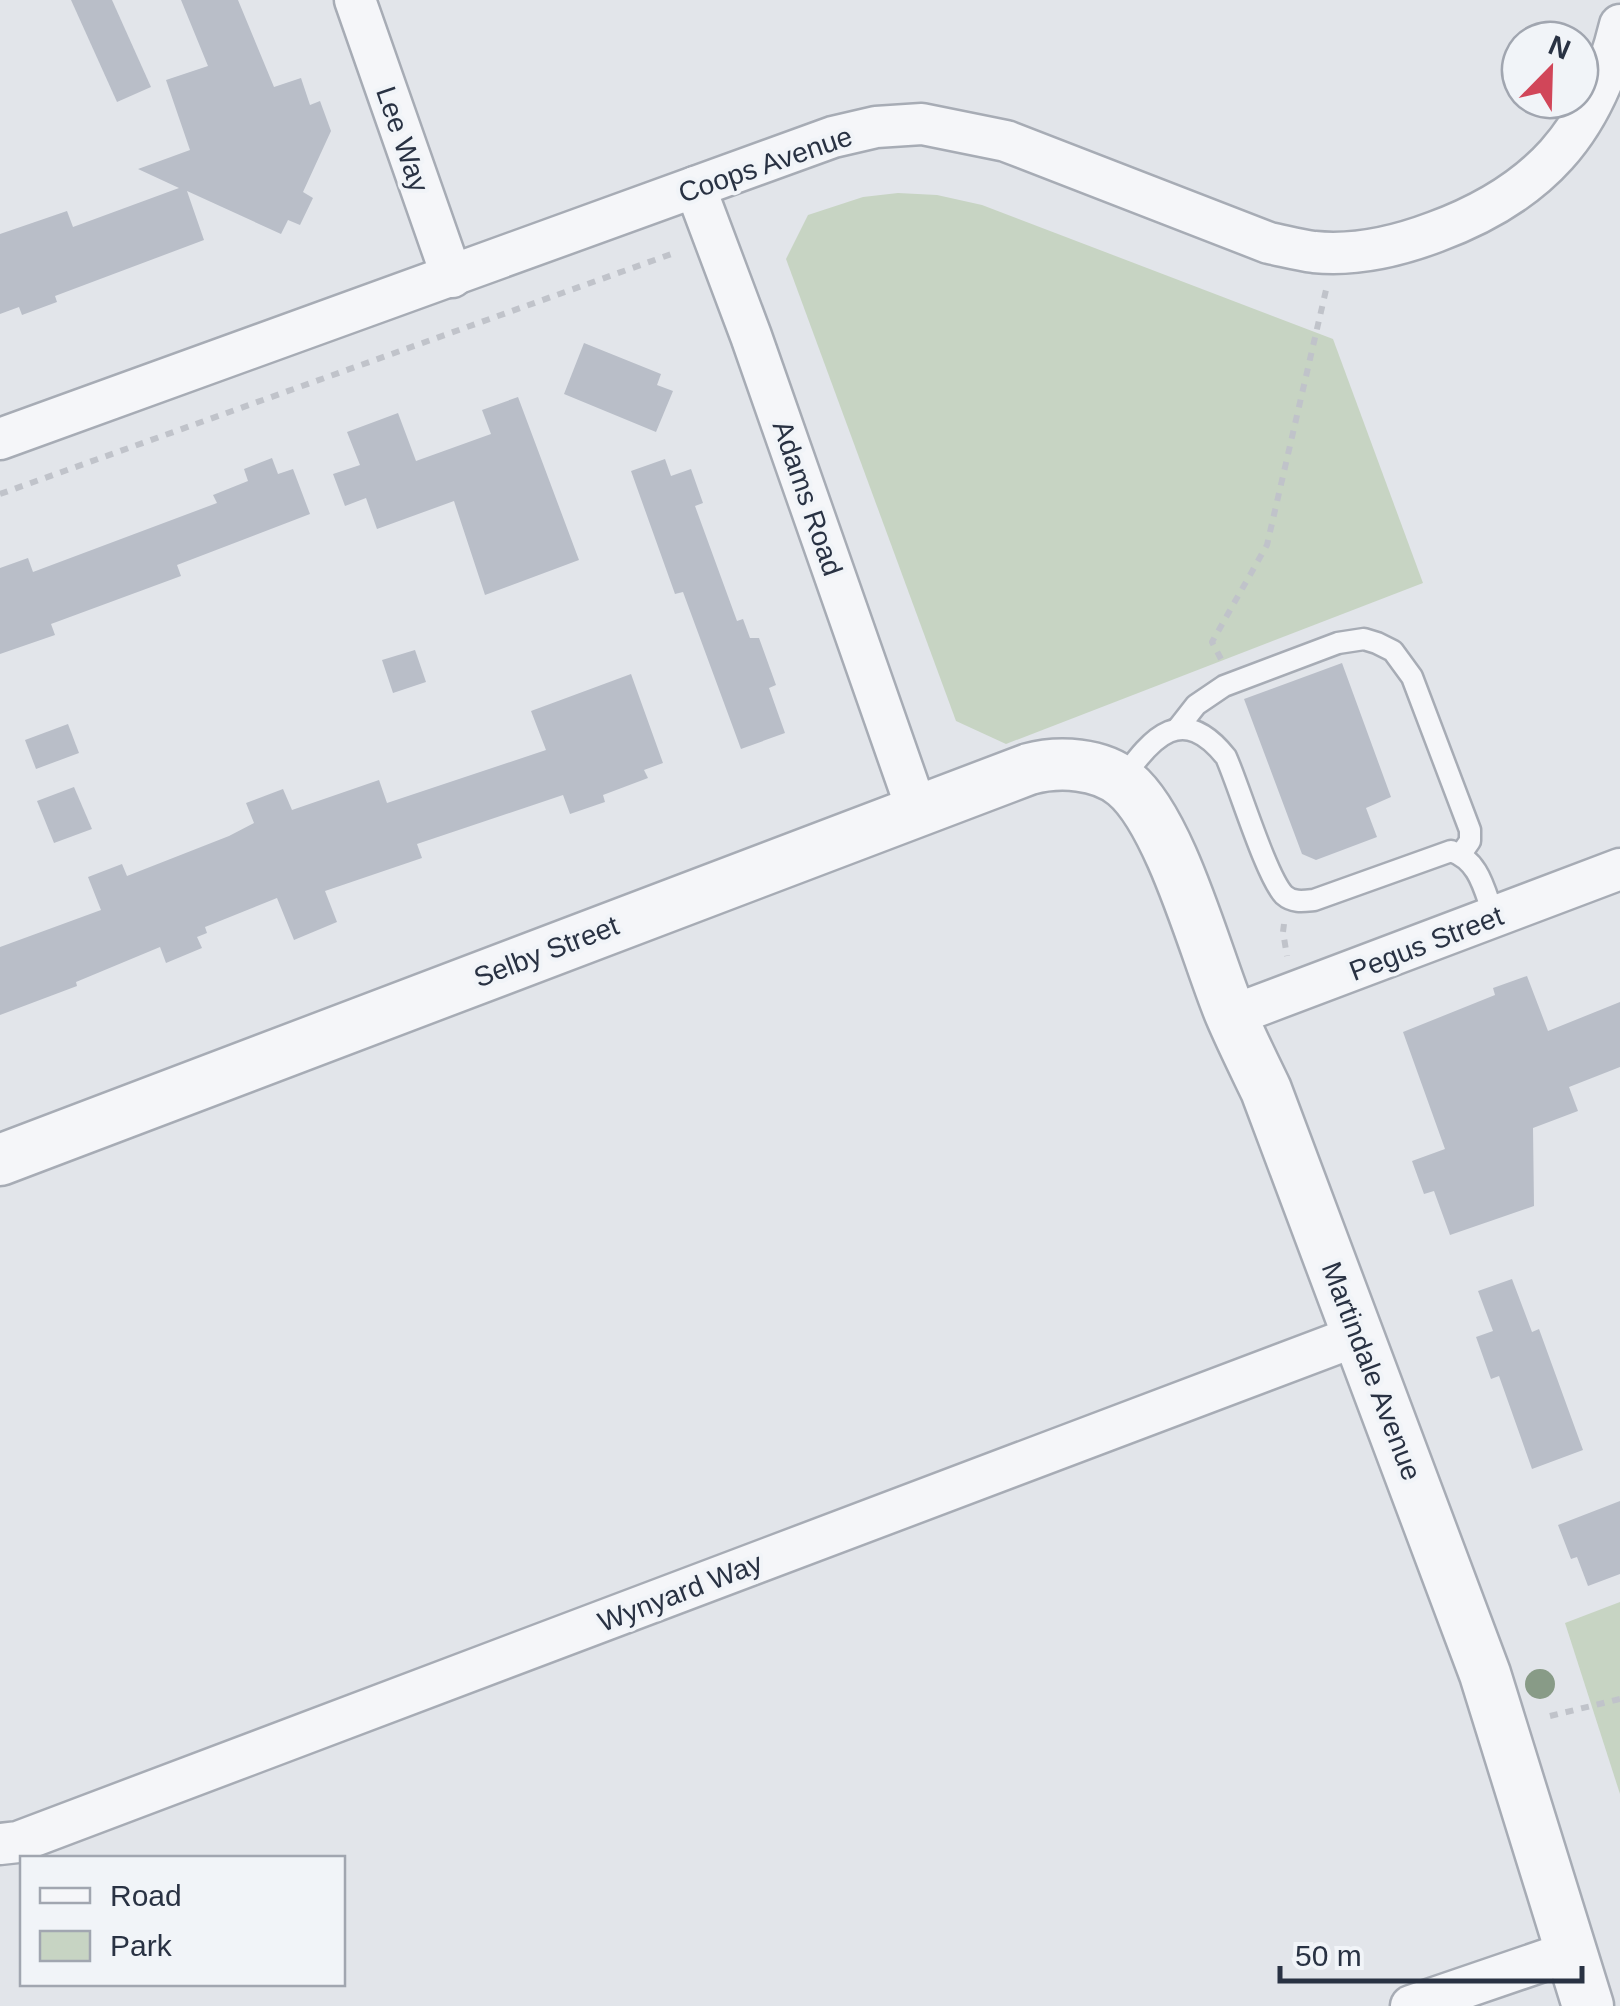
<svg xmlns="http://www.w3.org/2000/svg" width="1620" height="2006" viewBox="0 0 1620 2006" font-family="Helvetica,sans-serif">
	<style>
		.green { fill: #c7d4c3 }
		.building { fill: #b9bec8 }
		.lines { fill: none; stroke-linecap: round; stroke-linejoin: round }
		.service-casing { stroke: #a7acb5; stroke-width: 25 }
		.minor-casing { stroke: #a7acb5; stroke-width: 45 }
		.tertiary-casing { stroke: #a7acb5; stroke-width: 55 }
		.path { stroke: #c0c3ca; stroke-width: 6; stroke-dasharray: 8 8; stroke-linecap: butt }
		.service { stroke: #f5f6f9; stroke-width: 20 }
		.minor { stroke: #f5f6f9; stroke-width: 40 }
		.tertiary { stroke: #f5f6f9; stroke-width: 50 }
		.tree { fill: #889b87 }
		.labels { text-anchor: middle; stroke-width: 8; stroke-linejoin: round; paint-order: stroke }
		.street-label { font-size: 28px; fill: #293243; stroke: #f1f4f8 }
	</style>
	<rect width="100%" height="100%" fill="#e2e5ea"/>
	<!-- green -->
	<g class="green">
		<polygon points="898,193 937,195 982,205 1333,339 1423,583 1006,744 956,721 786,259 808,215 863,197"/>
		<polygon points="1620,1602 1620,1794 1565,1623"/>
	</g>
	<!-- building -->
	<g class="building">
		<polygon points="71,0 112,0 151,87 117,102"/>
		<polygon points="181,0 238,0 274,87 301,78 310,105 320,101 331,131 303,192 313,198 300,225 288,220 281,234 187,191 204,240 55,296 57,302 22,315 19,307 0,314 0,234 67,211 73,227 179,188 138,169 190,150 166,80 208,66"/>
		<polygon points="584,343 661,374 657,385 673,391 656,432 564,394"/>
		<polygon points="518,397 579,560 485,595 454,501 377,529 366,498 345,506 333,474 360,465 347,432 398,413 416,461 491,434 482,410"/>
		<polygon points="272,458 278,474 293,469 310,514 177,565 181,576 51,624 55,635 0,654 0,568 28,558 33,572 217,503 213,495 248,481 244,469"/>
		<polygon points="665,459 671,476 691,469 703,503 695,506 737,621 743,619 750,638 759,638 776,685 769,688 785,733 741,749 683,592 675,594 631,471"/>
		<polygon points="415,650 426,682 393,693 382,660"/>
		<polygon points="1342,663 1391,797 1366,808 1377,837 1316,860 1302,854 1244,699"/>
		<polygon points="631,674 663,763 644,770 648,778 603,795 605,802 570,814 563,795 417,844 422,858 325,891 337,922 294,940 277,898 205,927 207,933 197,937 202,948 166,963 160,947 76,982 77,986 0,1015 0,947 101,910 88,877 122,864 127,876 229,836 254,823 246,803 283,789 292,810 379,780 387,803 546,750 531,711"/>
		<polygon points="68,724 79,753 36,769 25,740"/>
		<polygon points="74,787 92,829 54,843 37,801"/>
		<polygon points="1527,976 1548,1031 1620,1002 1620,1067 1569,1087 1578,1111 1533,1128 1534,1206 1450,1235 1434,1191 1424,1194 1412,1161 1445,1149 1403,1032 1495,995 1493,988"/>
		<polygon points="1512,1279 1532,1332 1539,1329 1583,1450 1532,1469 1499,1376 1491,1379 1476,1337 1493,1331 1478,1291"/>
		<polygon points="1620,1501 1620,1574 1588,1586 1577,1557 1571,1559 1558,1525"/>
	</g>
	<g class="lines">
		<defs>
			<g id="service">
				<polyline points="1178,728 1196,705 1224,686 1338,643 1364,639 1377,643 1393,651 1412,677 1470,830 1470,841 1461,854"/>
				<path d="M 1122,780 C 1152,736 1183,703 1226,757 C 1239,786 1266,876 1284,895 C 1293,903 1304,901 1314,900 L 1451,851 C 1480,861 1484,890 1494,916"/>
			</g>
			<g id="minor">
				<polyline points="355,0 452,277"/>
				<polyline points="695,187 751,336 917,810"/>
				<path d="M 0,439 L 833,137 L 876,127 L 922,124 L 1006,141 L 1269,243 C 1284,246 1299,250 1314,252 C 1354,256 1398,246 1435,232 C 1538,194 1594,133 1620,25"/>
				<polyline points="1231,1016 1620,869"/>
				<polyline points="0,1844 18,1842 1359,1335"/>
				<polyline points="1411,2006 1572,1951"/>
			</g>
			<path id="tertiary" d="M 0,1160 L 1029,769 C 1059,761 1100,763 1125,784 C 1171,822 1206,955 1230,1013 C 1241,1039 1254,1065 1266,1090 L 1485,1674 L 1588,2006"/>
		</defs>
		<!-- service casing -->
		<use href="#service" class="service-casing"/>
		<!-- minor casing -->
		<use href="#minor" class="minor-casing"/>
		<!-- tertiary casing -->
		<use href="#tertiary" class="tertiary-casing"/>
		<!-- path -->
		<g class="path">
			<polyline points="0,494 677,252"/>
			<polyline points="1221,659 1212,642 1267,545 1326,290"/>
			<polyline points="1284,924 1283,932 1287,956"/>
			<polyline points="1550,1716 1620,1699"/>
		</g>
		<!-- service -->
		<use href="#service" class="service"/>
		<!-- minor -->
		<use href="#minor" class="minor"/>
		<!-- tertiary -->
		<use href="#tertiary" class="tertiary"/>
	</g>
	<!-- trees -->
	<circle class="tree" cx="1540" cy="1684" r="15"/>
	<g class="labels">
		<!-- street labels -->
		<g class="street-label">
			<text transform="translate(403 139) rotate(71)" y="10">Lee Way</text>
			<text transform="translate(765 164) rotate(-19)" y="10">Coops Avenue</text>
			<text transform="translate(808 498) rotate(71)" y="10">Adams Road</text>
			<text transform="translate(1426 943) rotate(-21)" y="10">Pegus Street</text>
			<text transform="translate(546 951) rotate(-21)" y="10">Selby Street</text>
			<text transform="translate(1372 1371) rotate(69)" y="10">Martindale Avenue</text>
			<text transform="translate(680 1592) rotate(-21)" y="10">Wynyard Way</text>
		</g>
	</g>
	<!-- legend -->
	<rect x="20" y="1856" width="325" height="130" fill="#f1f4f8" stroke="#a1a6b0" stroke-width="2.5"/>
	<rect x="40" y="1888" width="50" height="15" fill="#f5f6f9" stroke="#a1a6b0" stroke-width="2.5"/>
	<text x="110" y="1906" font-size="30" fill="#293243">Road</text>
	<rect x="40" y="1931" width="50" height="30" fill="#c7d4c3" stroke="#a1a6b0" stroke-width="2.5"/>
	<text x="110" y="1956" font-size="30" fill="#293243">Park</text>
	<!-- north arrow -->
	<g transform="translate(1550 70) rotate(23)"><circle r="48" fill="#f1f4f8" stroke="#a1a6b0" stroke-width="2.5"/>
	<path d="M0-8L18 38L0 25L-18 38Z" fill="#d14659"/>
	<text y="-15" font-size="28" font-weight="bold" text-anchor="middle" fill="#293243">N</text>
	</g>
	<!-- scale -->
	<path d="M1280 1966v15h302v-15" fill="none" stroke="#293243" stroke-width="5"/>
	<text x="1295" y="1966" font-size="30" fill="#293243" stroke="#f1f4f8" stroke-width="8" paint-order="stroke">50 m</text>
</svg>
